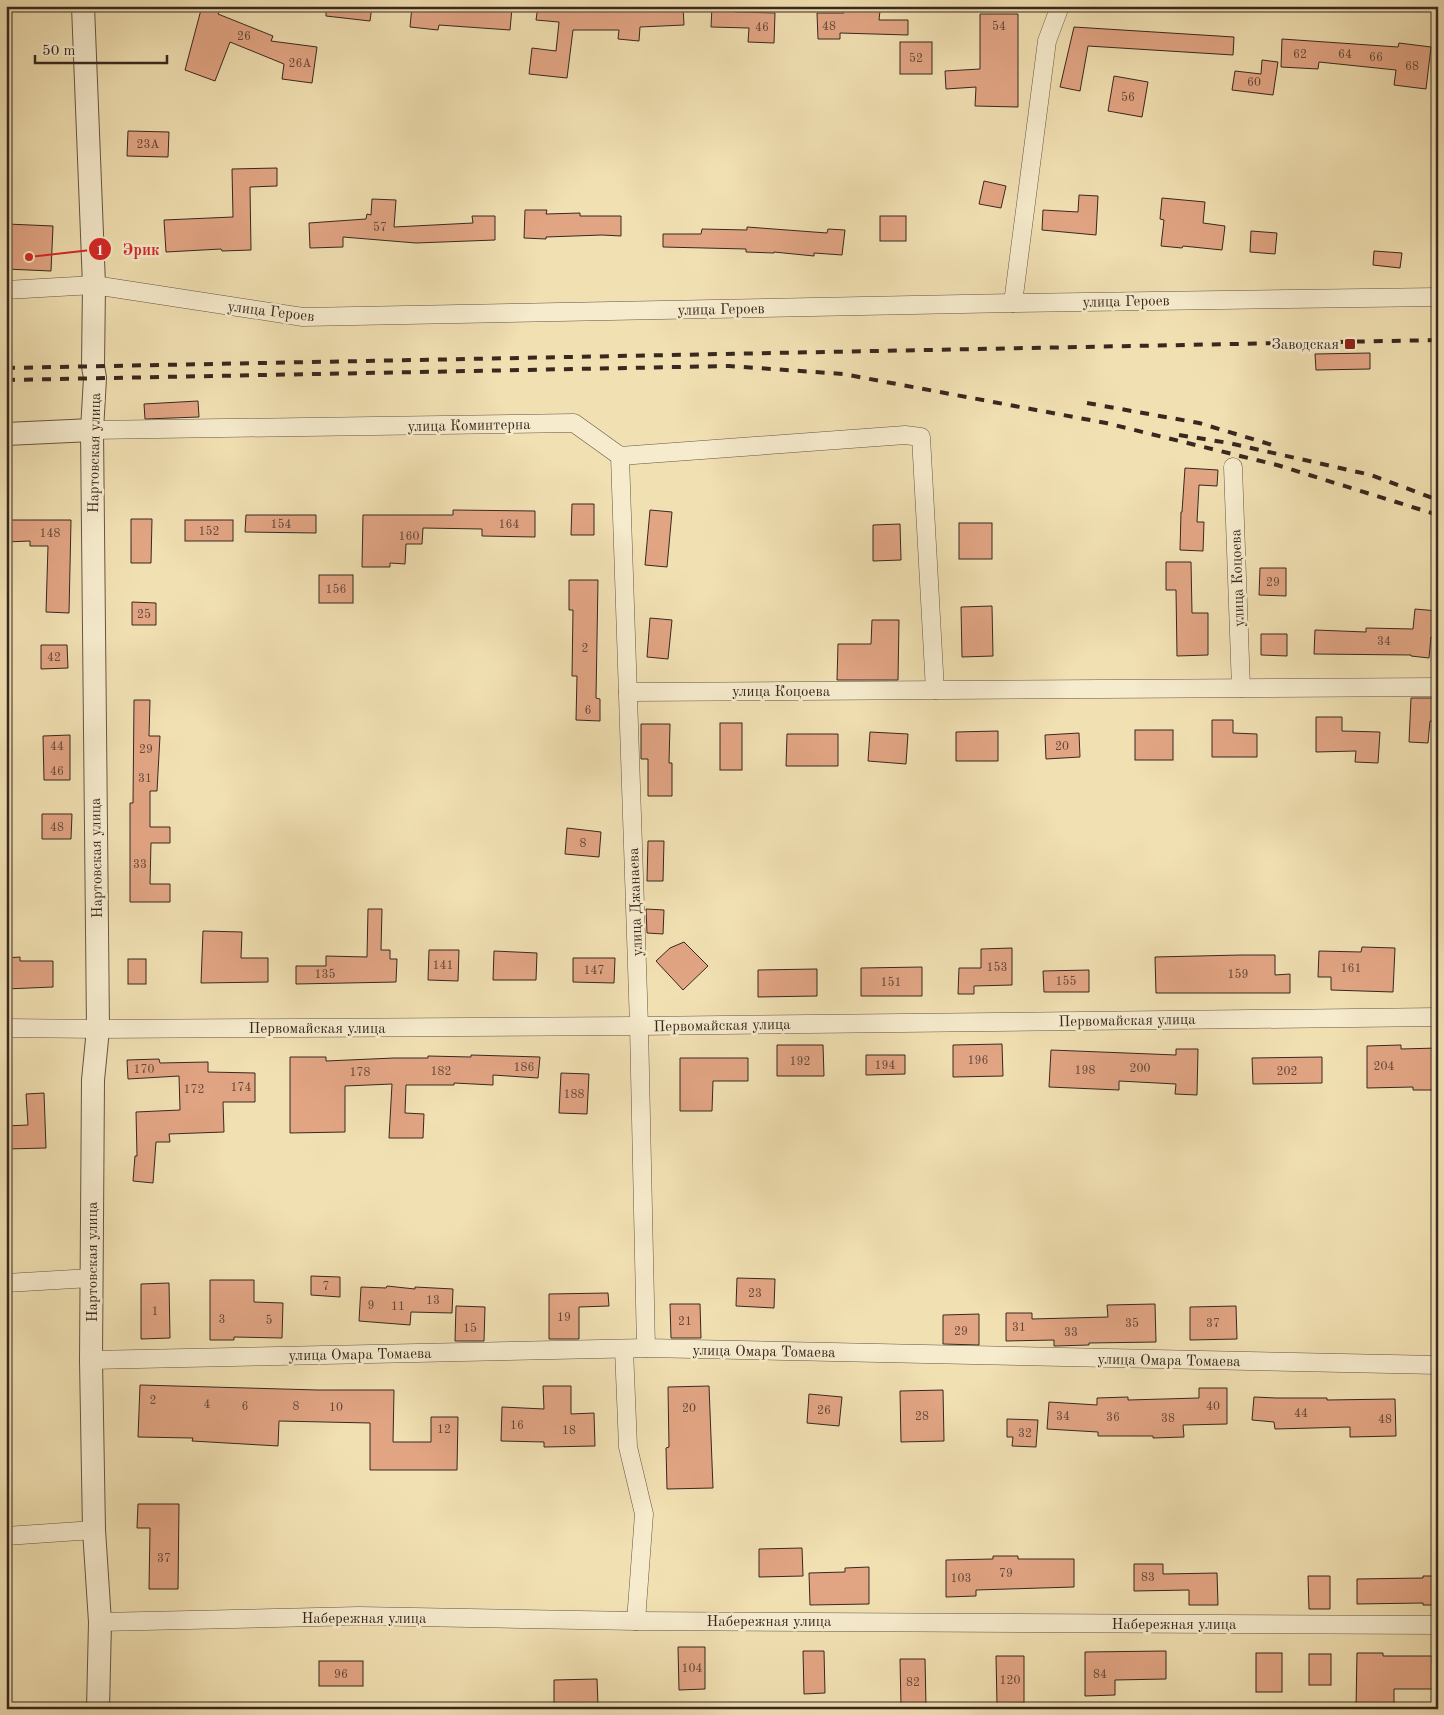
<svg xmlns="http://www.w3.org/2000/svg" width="1444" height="1715" viewBox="0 0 1444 1715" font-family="'Old Standard TT',serif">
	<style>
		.building { fill: #e2a584; stroke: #382820 }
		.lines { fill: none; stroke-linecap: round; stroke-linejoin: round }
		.minor-casing { stroke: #665644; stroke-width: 19 }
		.tertiary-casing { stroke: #665644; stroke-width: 24 }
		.minor { stroke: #f6ebcd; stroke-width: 18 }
		.tertiary { stroke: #f6ebcd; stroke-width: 22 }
		.rail { stroke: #382820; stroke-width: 4; stroke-dasharray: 9 9; stroke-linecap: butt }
		.poi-dot { fill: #8f2418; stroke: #f6ebcd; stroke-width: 2 }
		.labels { text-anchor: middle; stroke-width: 5; stroke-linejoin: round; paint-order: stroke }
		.number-label { font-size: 12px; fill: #624739 }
		.street-label { font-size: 15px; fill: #382820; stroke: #f6ebcd }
		.poi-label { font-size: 15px; fill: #382820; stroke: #f6ebcd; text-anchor: end }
		.leader { fill: none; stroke: #d62828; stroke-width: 2 }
		.callout-dot { fill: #d62828; stroke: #f6ebcd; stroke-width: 2 }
		.mark-label { font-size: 15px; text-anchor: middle; font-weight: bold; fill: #fff }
		.callout-label { font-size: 16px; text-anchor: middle; font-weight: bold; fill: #d62828; stroke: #f6ebcd; stroke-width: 5; stroke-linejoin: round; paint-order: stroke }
	</style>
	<rect width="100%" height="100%" fill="#f1e0b2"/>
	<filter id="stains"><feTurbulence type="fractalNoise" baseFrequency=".004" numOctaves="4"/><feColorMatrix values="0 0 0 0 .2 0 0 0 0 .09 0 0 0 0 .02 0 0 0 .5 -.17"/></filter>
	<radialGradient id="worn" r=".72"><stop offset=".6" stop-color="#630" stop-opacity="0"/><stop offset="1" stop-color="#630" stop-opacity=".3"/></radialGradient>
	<!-- building -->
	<g class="building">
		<polygon points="202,6 219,12 218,14 273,36 271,41 317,47 312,83 282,79 284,64 230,42 215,81 185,70"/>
		<polygon points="326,6 372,6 370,21 326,16"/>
		<polygon points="412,6 492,6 512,8 510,30 439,25 438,30 410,27"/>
		<polygon points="538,6 560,6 591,10 591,6 683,6 684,25 640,27 639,41 618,39 619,30 573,30 567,78 529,74 532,48 556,51 559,22 536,20"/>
		<polygon points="712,6 736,6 735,12 775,13 774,43 748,42 749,28 711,27"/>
		<polygon points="844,10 880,11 879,20 908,20 908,35 840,33 840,39 818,39 817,13 844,13"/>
		<polygon points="980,14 1018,14 1018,107 975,106 976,87 946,89 945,71 980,69"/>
		<polygon points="1074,27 1234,37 1233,55 1088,46 1080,91 1060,87"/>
		<polygon points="1282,39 1398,47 1399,43 1431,47 1426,89 1394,85 1396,70 1319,62 1318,69 1281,67"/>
		<rect x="900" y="42" width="32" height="32"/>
		<polygon points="1262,60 1278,62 1273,95 1232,90 1235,71 1261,74"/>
		<polygon points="1114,76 1148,82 1142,117 1108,111"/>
		<polygon points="128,131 169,132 168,157 127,156"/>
		<polygon points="277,168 277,186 250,187 251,250 222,251 221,249 166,252 164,220 233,217 232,169"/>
		<polygon points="984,181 1006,186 1001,208 979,204"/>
		<polygon points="1079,195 1098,196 1096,235 1042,230 1043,210 1078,212"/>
		<polygon points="1162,198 1205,202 1203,223 1225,226 1222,250 1183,246 1182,248 1161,246 1164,220 1160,219"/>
		<polygon points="372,199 396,200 394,227 473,223 472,216 495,216 495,240 416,243 343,237 343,247 310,248 309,223 366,219 367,214 371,215"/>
		<polygon points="525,210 547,210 546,214 580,213 580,216 621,216 621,236 602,235 546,237 546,239 524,238"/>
		<rect x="880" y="216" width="26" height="25"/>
		<polygon points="7,224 53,226 51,271 6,269"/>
		<polygon points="747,227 827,233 828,229 845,230 842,255 814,253 814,256 774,252 774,253 746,252 746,249 663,247 663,234 701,234 702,229 747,230"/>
		<polygon points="1251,231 1277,233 1275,254 1250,252"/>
		<polygon points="1374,251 1402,253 1400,268 1373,265"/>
		<polygon points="1370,353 1370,369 1316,370 1315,354"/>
		<polygon points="198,401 199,417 145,419 144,404"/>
		<polygon points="1185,468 1218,470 1217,486 1199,485 1197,522 1204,522 1203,551 1180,550 1181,512 1182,512"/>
		<polygon points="572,504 594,504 594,535 571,535"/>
		<polygon points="453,510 535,511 535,537 482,536 482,529 423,528 422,544 406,544 405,564 390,563 390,567 362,567 363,515 453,515"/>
		<polygon points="650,510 672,512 667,567 645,565"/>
		<polygon points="246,515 316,515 316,533 245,532"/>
		<polygon points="131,519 152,519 151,563 131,563"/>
		<polygon points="6,520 71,520 69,613 46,612 48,546 30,546 30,541 6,542"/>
		<rect x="185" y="520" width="48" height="21"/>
		<rect x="959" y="523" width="33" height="36"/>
		<polygon points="900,524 901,560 873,561 873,525"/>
		<polygon points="1166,562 1191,562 1192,613 1208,613 1208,655 1177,656 1176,590 1166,590"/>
		<polygon points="1260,568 1286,568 1286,596 1259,595"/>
		<rect x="319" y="575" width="34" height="28"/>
		<polygon points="569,580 598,580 596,698 600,699 600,721 576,720 577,676 572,676 573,610 569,610"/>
		<polygon points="132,602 156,603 156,625 132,625"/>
		<polygon points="992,606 993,656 962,657 961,607"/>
		<polygon points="1415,609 1438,611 1438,638 1431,637 1429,658 1411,656 1411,655 1314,654 1315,630 1366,632 1366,628 1413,629"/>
		<polygon points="650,618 672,620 668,659 647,657"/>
		<polygon points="872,620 899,620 898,680 837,680 838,644 871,644"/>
		<polygon points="1261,634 1287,634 1287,656 1261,655"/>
		<polygon points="41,645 67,645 68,668 41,669"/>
		<polygon points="1411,698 1438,698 1437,721 1430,721 1428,743 1409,742"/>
		<polygon points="134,700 150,700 149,736 160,736 157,791 150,791 150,827 170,827 170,843 151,843 150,884 170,884 170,902 130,902 130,803 133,803"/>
		<polygon points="1316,717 1342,717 1342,731 1380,732 1378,763 1355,762 1356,751 1316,752"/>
		<polygon points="1212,720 1233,720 1233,733 1257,734 1257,757 1212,757"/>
		<rect x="720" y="723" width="22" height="47"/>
		<polygon points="641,724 670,724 669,763 672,763 672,796 648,796 648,759 641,759"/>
		<rect x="1135" y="730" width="38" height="30"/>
		<polygon points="998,731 998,761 956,761 956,732"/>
		<polygon points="870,732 908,734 906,764 868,761"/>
		<polygon points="1079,733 1080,757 1046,759 1045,735"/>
		<polygon points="787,734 838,734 838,766 786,766"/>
		<polygon points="70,735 70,780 44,780 43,736"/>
		<polygon points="42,814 72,814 71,839 42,839"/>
		<polygon points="567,828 601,832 599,857 565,854"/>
		<polygon points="648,841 664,841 663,881 647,881"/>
		<polygon points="368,909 382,909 381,950 390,950 390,959 397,959 396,982 296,984 296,966 326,966 326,956 367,957"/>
		<polygon points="646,909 664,910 663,934 647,933"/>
		<polygon points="203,931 242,932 241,958 268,958 268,982 201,983"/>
		<polygon points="684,942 708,966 683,990 656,961 670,948"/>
		<polygon points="1362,947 1395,948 1393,992 1331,990 1331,977 1318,977 1319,951 1361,952"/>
		<polygon points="1012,948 1012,985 974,986 974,994 958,994 959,968 981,968 981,949"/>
		<polygon points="429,950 459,950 458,981 428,980"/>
		<polygon points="494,951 537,953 536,980 493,980"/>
		<polygon points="1241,955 1275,955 1275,975 1290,974 1290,993 1156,993 1155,957"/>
		<polygon points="20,957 20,961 53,961 53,987 6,989 6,958"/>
		<polygon points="573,958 615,958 614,983 573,982"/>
		<rect x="128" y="959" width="18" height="25"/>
		<polygon points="922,967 922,996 861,996 861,968"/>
		<polygon points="817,969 817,996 758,997 758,970"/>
		<polygon points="1089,970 1089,992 1044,992 1043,971"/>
		<polygon points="1002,1044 1003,1076 953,1077 953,1045"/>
		<polygon points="777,1045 823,1045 824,1076 777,1076"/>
		<polygon points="1401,1045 1401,1049 1438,1048 1438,1090 1413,1090 1413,1087 1367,1088 1367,1046"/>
		<polygon points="1176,1049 1198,1049 1197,1095 1175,1094 1176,1084 1119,1081 1119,1090 1049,1087 1051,1050 1176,1055"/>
		<polygon points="471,1055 540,1057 538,1078 493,1075 493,1085 454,1083 454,1085 406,1085 405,1113 424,1114 423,1138 389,1138 392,1084 345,1086 345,1132 290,1133 290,1057 326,1057 326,1061 394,1058 428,1058 428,1056 471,1057"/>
		<polygon points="866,1055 905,1055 905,1074 866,1075"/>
		<polygon points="1322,1057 1322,1083 1253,1084 1252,1058"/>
		<polygon points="680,1058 748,1058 748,1081 713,1081 712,1111 680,1111"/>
		<polygon points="159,1059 160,1063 208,1062 208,1072 255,1073 255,1102 223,1102 224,1132 169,1134 170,1142 156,1142 153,1183 133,1181 135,1156 137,1156 136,1112 180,1110 179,1076 128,1079 127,1060"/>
		<polygon points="561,1073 589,1074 587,1114 559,1113"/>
		<polygon points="44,1093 46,1148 6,1149 6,1126 28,1125 26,1094"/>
		<polygon points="311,1276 340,1277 340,1297 311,1295"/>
		<polygon points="737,1278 775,1279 774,1308 736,1306"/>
		<polygon points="210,1280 254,1280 254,1302 283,1303 282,1338 234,1337 234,1340 210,1340"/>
		<polygon points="169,1283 170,1338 141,1339 141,1284"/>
		<polygon points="387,1286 415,1289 415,1287 453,1289 452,1313 411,1312 410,1325 359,1321 361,1287 386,1288"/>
		<polygon points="608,1293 609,1306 579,1307 579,1339 549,1339 549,1294"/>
		<polygon points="670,1304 700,1304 701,1338 671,1338"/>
		<polygon points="1155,1304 1156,1342 1089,1343 1089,1345 1054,1346 1054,1340 1006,1341 1006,1313 1032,1313 1032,1319 1108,1317 1107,1305"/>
		<polygon points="456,1306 485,1307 484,1341 455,1341"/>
		<polygon points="1236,1306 1237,1339 1190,1340 1190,1307"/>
		<polygon points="979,1314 979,1345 943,1344 943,1315"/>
		<polygon points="140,1385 318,1390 394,1390 393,1442 431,1442 431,1417 458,1417 457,1470 370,1470 370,1423 279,1421 278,1446 192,1441 193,1438 138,1437"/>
		<polygon points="543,1386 571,1386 571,1414 594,1413 595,1446 544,1447 544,1442 501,1441 502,1407 544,1409"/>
		<polygon points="709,1386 713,1488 667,1489 666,1448 669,1447 668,1387"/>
		<polygon points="1199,1388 1227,1388 1227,1424 1183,1425 1184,1437 1153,1438 1153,1436 1098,1436 1098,1432 1047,1429 1049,1402 1097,1405 1097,1398 1128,1397 1128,1400 1199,1398"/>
		<polygon points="943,1390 944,1441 901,1442 900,1391"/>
		<polygon points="809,1394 842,1397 839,1426 807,1423"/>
		<polygon points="1254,1397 1276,1398 1327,1398 1327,1400 1395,1399 1396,1436 1350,1437 1350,1427 1275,1429 1274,1422 1252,1420"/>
		<polygon points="1007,1419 1038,1420 1036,1447 1012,1446 1013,1437 1007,1437"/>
		<polygon points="138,1504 179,1504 178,1589 149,1589 150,1528 137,1528"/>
		<polygon points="802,1548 803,1576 759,1577 759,1549"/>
		<polygon points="993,1556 1018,1556 1018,1559 1074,1559 1074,1587 976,1590 976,1596 946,1597 946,1560 993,1559"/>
		<polygon points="1134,1564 1163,1564 1163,1574 1217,1573 1218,1605 1189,1605 1189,1590 1134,1591"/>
		<polygon points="869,1567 869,1604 810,1605 809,1573 845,1572 845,1568"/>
		<polygon points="1308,1576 1330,1576 1330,1609 1309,1609"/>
		<polygon points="1423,1576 1438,1576 1438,1605 1423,1605 1423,1603 1357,1604 1357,1579 1423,1578"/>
		<polygon points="678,1647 705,1647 705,1689 679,1690"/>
		<polygon points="803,1651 824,1651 825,1693 804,1694"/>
		<polygon points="1166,1651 1166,1679 1115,1680 1115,1695 1085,1696 1085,1652"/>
		<rect x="1256" y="1653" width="26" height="39"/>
		<polygon points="1357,1653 1383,1653 1383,1656 1432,1656 1433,1689 1394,1689 1394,1709 1356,1709"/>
		<rect x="1309" y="1654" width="22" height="31"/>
		<polygon points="996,1656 1024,1656 1024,1703 997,1704"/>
		<polygon points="900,1659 925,1659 926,1706 901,1706"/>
		<rect x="319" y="1661" width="44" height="25"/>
		<polygon points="597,1679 598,1705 554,1705 554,1680"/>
	</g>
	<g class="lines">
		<defs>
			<g id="minor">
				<polyline points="6,290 94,285 303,317 1013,303 1438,297"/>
				<polyline points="1013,303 1047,41 1060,6"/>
				<polyline points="92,430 574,423 620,456 905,435 921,437 935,690"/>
				<polyline points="620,456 639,1026 646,1348"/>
				<polyline points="1233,467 1241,688"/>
				<polyline points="628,692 1438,687"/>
				<polyline points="6,1028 98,1029 639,1026 1438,1017"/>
				<polyline points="6,1283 91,1278"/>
				<polyline points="624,1349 628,1447 644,1514 636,1621"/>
				<polyline points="91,1360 646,1348 1438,1365"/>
				<polyline points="6,1536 94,1530"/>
				<polyline points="100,1622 359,1616 636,1621 1438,1625"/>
			</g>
			<g id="tertiary">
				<polyline points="83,6 94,285 93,366 95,378 92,430 98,1029 93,1080 91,1360 94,1530 100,1622 98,1709"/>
				<polyline points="6,434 92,430"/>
			</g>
		</defs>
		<!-- minor casing -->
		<use href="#minor" class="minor-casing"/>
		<!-- tertiary casing -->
		<use href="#tertiary" class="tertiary-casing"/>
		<!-- minor -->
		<use href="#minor" class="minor"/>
		<!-- tertiary -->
		<use href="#tertiary" class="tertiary"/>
		<!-- rail -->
		<g class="rail">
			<polyline points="6,368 1438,340"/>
			<polyline points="6,380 729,366 843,374 1106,423 1277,465 1438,515"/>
			<polyline points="1087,403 1199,423 1279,447"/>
			<polyline points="1179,435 1229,443 1371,475 1438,500"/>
		</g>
	</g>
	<!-- markers -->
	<rect class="poi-dot" x="1344" y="338" width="12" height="12" rx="2.5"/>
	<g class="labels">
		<!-- number labels -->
		<g class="number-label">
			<text x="829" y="30">48</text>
			<text x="999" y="30">54</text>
			<text x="762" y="31">46</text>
			<text x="244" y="40">26</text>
			<text x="1300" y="58">62</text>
			<text x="1345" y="58">64</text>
			<text x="1376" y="61">66</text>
			<text x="916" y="62">52</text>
			<text x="300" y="67">26А</text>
			<text x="1412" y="70">68</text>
			<text x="1254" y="86">60</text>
			<text x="1128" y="101">56</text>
			<text x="148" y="148">23А</text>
			<text x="380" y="231">57</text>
			<text x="281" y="528">154</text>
			<text x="509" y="528">164</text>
			<text x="209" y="535">152</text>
			<text x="50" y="537">148</text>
			<text x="409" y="540">160</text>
			<text x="1273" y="586">29</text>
			<text x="336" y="593">156</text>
			<text x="144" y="618">25</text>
			<text x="1384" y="645">34</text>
			<text x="585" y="652">2</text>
			<text x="54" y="661">42</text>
			<text x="588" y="714">6</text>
			<text x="57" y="750">44</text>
			<text x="1062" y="750">20</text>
			<text x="146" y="753">29</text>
			<text x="57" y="775">46</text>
			<text x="145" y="782">31</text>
			<text x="57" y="831">48</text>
			<text x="583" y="847">8</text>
			<text x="140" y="868">33</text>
			<text x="443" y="969">141</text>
			<text x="997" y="971">153</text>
			<text x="1351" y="972">161</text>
			<text x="594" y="974">147</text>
			<text x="325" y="978">135</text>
			<text x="1238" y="978">159</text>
			<text x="1066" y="985">155</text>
			<text x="891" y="986">151</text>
			<text x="978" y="1064">196</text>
			<text x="800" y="1065">192</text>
			<text x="885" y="1069">194</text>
			<text x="1384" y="1070">204</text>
			<text x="524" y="1071">186</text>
			<text x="1140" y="1072">200</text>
			<text x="144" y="1073">170</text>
			<text x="1085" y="1074">198</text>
			<text x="441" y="1075">182</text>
			<text x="1287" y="1075">202</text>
			<text x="360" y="1076">178</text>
			<text x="241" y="1091">174</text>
			<text x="194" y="1093">172</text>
			<text x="574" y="1098">188</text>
			<text x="326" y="1290">7</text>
			<text x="755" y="1297">23</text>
			<text x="433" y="1304">13</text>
			<text x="371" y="1309">9</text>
			<text x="398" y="1310">11</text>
			<text x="155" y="1315">1</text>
			<text x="564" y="1321">19</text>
			<text x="222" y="1323">3</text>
			<text x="269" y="1324">5</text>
			<text x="685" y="1325">21</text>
			<text x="1132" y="1327">35</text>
			<text x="1213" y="1327">37</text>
			<text x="1019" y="1331">31</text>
			<text x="470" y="1332">15</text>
			<text x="961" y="1335">29</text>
			<text x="1071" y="1336">33</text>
			<text x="153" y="1404">2</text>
			<text x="207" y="1408">4</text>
			<text x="245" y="1410">6</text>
			<text x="296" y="1410">8</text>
			<text x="1213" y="1410">40</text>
			<text x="336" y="1411">10</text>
			<text x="689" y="1412">20</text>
			<text x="824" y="1414">26</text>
			<text x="1301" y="1417">44</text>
			<text x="922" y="1420">28</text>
			<text x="1063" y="1420">34</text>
			<text x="1113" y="1421">36</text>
			<text x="1168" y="1422">38</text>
			<text x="1385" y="1423">48</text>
			<text x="517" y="1429">16</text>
			<text x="444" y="1433">12</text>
			<text x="569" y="1434">18</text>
			<text x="1025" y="1437">32</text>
			<text x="164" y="1562">37</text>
			<text x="1006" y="1577">79</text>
			<text x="1148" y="1581">83</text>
			<text x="961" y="1582">103</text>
			<text x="692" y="1672">104</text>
			<text x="341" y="1678">96</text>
			<text x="1100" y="1678">84</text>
			<text x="1010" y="1684">120</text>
			<text x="913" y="1686">82</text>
		</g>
		<!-- street labels -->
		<g class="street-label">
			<text transform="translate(1126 301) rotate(-1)" y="5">улица Героев</text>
			<text transform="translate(721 309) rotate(-1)" y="5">улица Героев</text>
			<text transform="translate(271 311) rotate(7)" y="5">улица Героев</text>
			<text transform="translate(469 425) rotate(-1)" y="5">улица Коминтерна</text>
			<text transform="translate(94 453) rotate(-89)" y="5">Нартовская улица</text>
			<text transform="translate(1237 578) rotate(-92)" y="5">улица Коцоева</text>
			<text x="781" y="696">улица Коцоева</text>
			<text transform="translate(96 858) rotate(-91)" y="5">Нартовская улица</text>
			<text transform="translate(635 902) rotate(-92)" y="5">улица Джанаева</text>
			<text transform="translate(1127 1020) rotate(-1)" y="5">Первомайская улица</text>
			<text transform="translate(722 1025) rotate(-1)" y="5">Первомайская улица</text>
			<text x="317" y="1033">Первомайская улица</text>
			<text transform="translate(92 1262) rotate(-90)" y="5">Нартовская улица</text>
			<text transform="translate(764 1351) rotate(1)" y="5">улица Омара Томаева</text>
			<text transform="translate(360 1354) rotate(-1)" y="5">улица Омара Томаева</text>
			<text transform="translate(1169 1360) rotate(1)" y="5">улица Омара Томаева</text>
			<text x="364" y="1623">Набережная улица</text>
			<text x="769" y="1626">Набережная улица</text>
			<text x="1174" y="1629">Набережная улица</text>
		</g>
		<!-- poi labels -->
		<g class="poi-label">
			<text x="1339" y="349">Заводская</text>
		</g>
	</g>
	<!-- callouts -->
	<path class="leader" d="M29 257L100 249"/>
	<g class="callout-dot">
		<circle cx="29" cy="257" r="5"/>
		<circle cx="100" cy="249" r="12"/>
	</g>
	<g class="mark-label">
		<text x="100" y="255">1</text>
	</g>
	<g class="callout-label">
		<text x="141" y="255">Эрик</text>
	</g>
	<!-- margin -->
	<rect width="1444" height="1715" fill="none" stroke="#f1e0b2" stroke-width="25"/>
	<rect x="8" y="8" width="1429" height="1700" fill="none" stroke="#382820" stroke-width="2.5"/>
	<rect x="12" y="12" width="1419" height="1690" fill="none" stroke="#382820"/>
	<!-- scale -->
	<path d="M35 55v8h132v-8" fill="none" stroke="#382820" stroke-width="2.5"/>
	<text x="42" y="55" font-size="15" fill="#382820" stroke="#f6ebcd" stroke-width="4" paint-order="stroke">50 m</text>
	<rect width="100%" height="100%" filter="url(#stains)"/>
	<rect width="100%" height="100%" fill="url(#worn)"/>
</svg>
